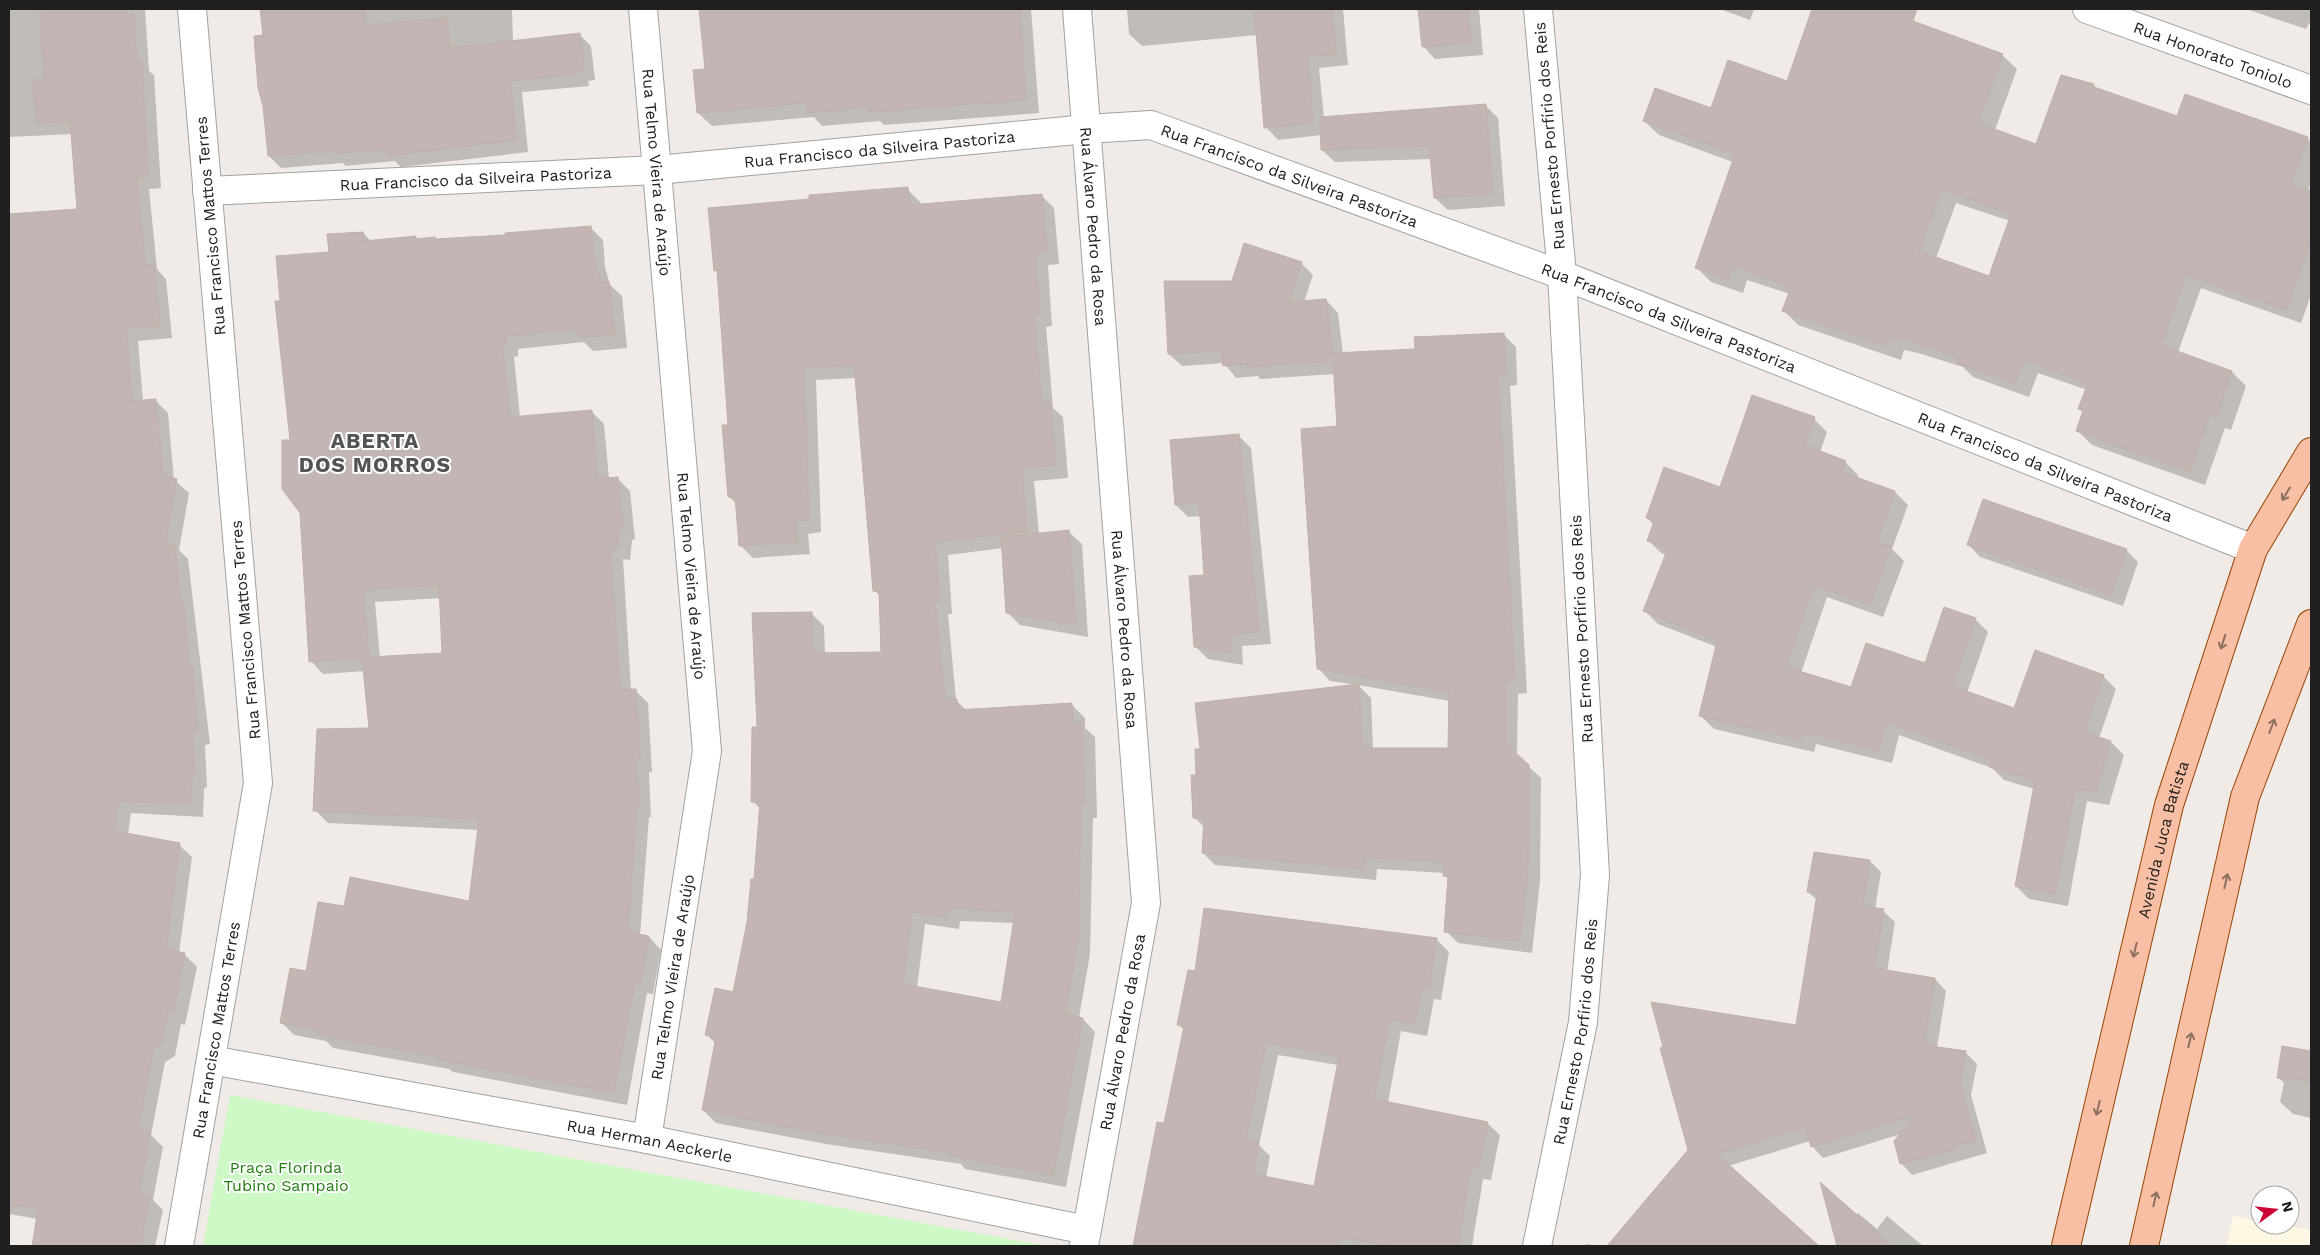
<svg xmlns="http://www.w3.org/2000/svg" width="2320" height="1255" viewBox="0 0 2320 1255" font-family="'Work Sans',sans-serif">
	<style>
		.education { fill: #fef7e3 }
		.park { fill: #cff8c7 }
		.shadow { fill: #0003; fill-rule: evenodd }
		.building { fill: #c1b6b4; stroke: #c2afaa; fill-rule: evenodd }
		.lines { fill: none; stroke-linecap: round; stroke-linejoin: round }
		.minor-casing { stroke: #a1a1a1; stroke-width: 30 }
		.primary-casing { stroke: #984405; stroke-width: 30 }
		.minor { stroke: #fff; stroke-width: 28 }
		.primary { stroke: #f9bfa4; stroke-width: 28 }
		.oneway { stroke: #8c7062 }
		.labels { text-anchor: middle; stroke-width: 4; stroke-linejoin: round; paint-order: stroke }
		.street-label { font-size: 16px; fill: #202020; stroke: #fff }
		.park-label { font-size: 16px; fill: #217e0f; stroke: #fff }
		.district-label { font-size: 21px; font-weight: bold; letter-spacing: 1px; fill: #535353; stroke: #fff }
	</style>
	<rect width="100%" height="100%" fill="#f1ebe7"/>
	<!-- education -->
	<polygon class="education" points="2233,1216 2260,1221 2260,1225 2283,1225 2311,1230 2311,1246 2227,1246"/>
	<!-- park -->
	<polygon class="park" points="230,1095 1047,1246 203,1246"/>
	<!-- shadow -->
	<g class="shadow">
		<polygon points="9,9 145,9 149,71 154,75 161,188 149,189 157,269 166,279 172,338 138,341 143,401 155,400 168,413 174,480 189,493 179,550 188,559 210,744 205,745 207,787 204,788 203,817 131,813 128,834 179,845 192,857 179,953 184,954 197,967 185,1025 181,1024 175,1056 165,1062 151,1135 163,1147 153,1200 163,1210 155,1246 33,1246 37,1219 9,1214 9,215 78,210 72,134 9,137"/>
		<polygon points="261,9 512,9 513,42 579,34 591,46 595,80 588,81 589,86 522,92 528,152 401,167 395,161 346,166 343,163 281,168 269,156"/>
		<polygon points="701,9 1031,9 1039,113 884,125 880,121 822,126 814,117 712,126 698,113 695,72 706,70"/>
		<polygon points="1127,9 1343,9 1348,65 1319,68 1324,118 1485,105 1498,118 1505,206 1448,210 1435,198 1431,159 1335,162 1322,150 1322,135 1278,140 1266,127 1257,35 1142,46 1129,34"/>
		<polygon points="1419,9 1479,9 1483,55 1435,59 1423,46"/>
		<polygon points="1720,9 1754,9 1750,20"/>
		<path d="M 1813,9 L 1860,9 L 2002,55 L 2017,69 L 1995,130 L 2037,145 L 2094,86 L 2098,90 L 2178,118 L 2307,138 L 2311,142 L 2311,182 L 2308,191 L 2311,192 L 2311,295 L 2301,323 L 2201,288 L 2178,352 L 2232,372 L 2246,386 L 2231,430 L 2225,428 L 2205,485 L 2092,445 L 2077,430 L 2084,413 L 2079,409 L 2087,390 L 2038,373 L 2029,397 L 1973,377 L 1963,367 L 1918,353 L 1904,350 L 1901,360 L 1798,325 L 1784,311 L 1790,294 L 1747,280 L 1743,293 L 1711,282 L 1696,267 L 1733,162 L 1659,135 L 1644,121 L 1712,110 L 1788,83 ZM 1956,203 L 2010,221 L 1989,277 L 1936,258 Z"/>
		<polygon points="2246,9 2311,9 2311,23 2309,23 2306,29"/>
		<path d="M 907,189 L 920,202 L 921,206 L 1042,196 L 1054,208 L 1059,264 L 1048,265 L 1052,326 L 1046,327 L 1053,408 L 1063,417 L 1068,478 L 1034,481 L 1039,534 L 1069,532 L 1082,544 L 1088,637 L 1020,625 L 1008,613 L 1003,548 L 948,555 L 952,614 L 948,614 L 956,700 L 967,711 L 1072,705 L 1085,718 L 1085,728 L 1095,737 L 1097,818 L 1093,818 L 1090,954 L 1079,1018 L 1083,1019 L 1095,1032 L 1066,1187 L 965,1169 L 961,1164 L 826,1144 L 716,1123 L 703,1110 L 716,1044 L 707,1035 L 734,993 L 755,880 L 761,809 L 752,801 L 758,729 L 811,613 L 824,626 L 825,654 L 882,654 L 881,597 L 874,590 L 856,378 L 816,380 L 821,532 L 808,534 L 810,554 L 753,558 L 740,545 L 737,504 L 729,497 L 729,426 L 718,273 L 715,270 L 811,200 ZM 960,921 L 1015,923 L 1002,1004 L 917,988 L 925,924 L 959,929 Z"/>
		<path d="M 590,227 L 603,240 L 605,267 L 610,285 L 622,296 L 627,348 L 593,351 L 584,342 L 518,349 L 518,356 L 514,357 L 520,417 L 592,412 L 604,424 L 609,479 L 617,478 L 630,491 L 635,539 L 632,540 L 630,560 L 623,559 L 631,690 L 635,690 L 648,703 L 652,772 L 649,772 L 651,817 L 649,817 L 640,936 L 649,937 L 661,950 L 653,994 L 647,993 L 627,1105 L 453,1072 L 449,1069 L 333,1048 L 326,1041 L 294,1035 L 281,1022 L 307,972 L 345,908 L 470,902 L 479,830 L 328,823 L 315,810 L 371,729 L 365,671 L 323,674 L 311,661 L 302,513 L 291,441 L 281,302 L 330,253 L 363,233 L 372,242 L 415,237 L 418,240 L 435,238 L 437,240 L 506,236 ZM 441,598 L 444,654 L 380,658 L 375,602 Z"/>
		<path d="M 1301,263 L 1313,275 L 1304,302 L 1326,300 L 1338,313 L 1343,354 L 1416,350 L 1503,334 L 1516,347 L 1517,385 L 1510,386 L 1527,693 L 1518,694 L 1517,756 L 1541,778 L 1540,881 L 1532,953 L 1458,943 L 1446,931 L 1449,881 L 1445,873 L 1377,869 L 1376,880 L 1215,865 L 1203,853 L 1205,828 L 1194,817 L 1197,776 L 1357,685 L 1330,681 L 1318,668 L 1339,427 L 1335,374 L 1260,379 L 1258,376 L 1236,378 L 1224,363 L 1182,366 L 1169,354 L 1165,282 L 1233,282 ZM 1358,685 L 1450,701 L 1449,749 L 1373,749 L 1371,698 Z"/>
		<polygon points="1814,419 1827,432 1820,452 1845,462 1858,475 1857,479 1895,492 1908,505 1892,549 1904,561 1883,617 1827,597 1801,673 1852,689 1925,665 1975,619 1988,632 1967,693 2015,709 2103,676 2116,689 2099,738 2111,742 2124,755 2109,805 2087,801 2068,906 2029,899 2016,886 2035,789 2004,780 1992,768 1899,735 1892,763 1816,744 1814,752 1714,729 1701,716 1717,647 1658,624 1645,611 1667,555 1661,553 1648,540 1654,525 1647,518 1720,489"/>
		<polygon points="1238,435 1251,448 1271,644 1242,646 1243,665 1208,659 1195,646 1206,576 1201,516 1188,517 1176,505"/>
		<polygon points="1969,545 2126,550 2138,562 2123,606 1980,557"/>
		<polygon points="1870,861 1881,872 1875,909 1883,911 1895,922 1887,972 1935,979 1946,991 1937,1048 1965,1052 1977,1064 1971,1095 1987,1153 1912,1175 1901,1163 1901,1134 1823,1158 1812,1146 1810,1141 1728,1166 1818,1246 1609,1246 1797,1026 1818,901 1808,892"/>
		<path d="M 1436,939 L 1449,952 L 1441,1000 L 1434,999 L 1427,1036 L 1401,1031 L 1388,1103 L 1487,1123 L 1500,1135 L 1491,1180 L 1483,1179 L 1472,1246 L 1134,1246 L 1158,1123 L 1165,1124 L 1185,1031 L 1179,1025 L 1196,973 ZM 1278,1055 L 1338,1065 L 1315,1188 L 1266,1178 L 1270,1156 L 1259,1145 Z"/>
		<polygon points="2283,1048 2311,1052 2311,1118 2293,1114 2280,1102 2284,1083 2278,1077"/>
		<polygon points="1823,1186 1855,1216 1858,1213 1877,1229 1887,1216 1923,1246 1839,1246"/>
		<polygon points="1586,1244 1600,1246 1585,1246"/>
	</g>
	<!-- building -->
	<g class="building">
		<polygon points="40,9 127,9 127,15 134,14 137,61 142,61 148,176 137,177 145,265 154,265 160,326 126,328 132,401 156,399 163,476 177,479 165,545 175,545 181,606 184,605 189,667 192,666 198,732 192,732 195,775 192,775 190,804 118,801 115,831 180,843 166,949 185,953 173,1013 168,1012 162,1043 153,1050 138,1130 150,1133 139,1194 150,1196 140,1246 32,1246 38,1209 9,1204 9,214 77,209 70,121 36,123 33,80 44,79"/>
		<polygon points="260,9 364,9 366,25 447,18 449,48 580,33 584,69 577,69 577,74 511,81 516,140 388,156 388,149 333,154 333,151 268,156 263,106 258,88 254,36 263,35"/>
		<polygon points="699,9 1020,9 1026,100 869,112 869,107 807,113 807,103 697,113 693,70 705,69"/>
		<polygon points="1254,9 1332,9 1336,54 1308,56 1313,123 1264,128"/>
		<polygon points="1418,9 1468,9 1471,43 1422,47"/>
		<path d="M 1812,9 L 1917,9 L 1913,21 L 2003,54 L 1978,123 L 2036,144 L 2061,75 L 2094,84 L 2094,87 L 2177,116 L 2185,94 L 2308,137 L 2291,184 L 2311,191 L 2311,239 L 2287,310 L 2186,275 L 2161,345 L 2232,371 L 2217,417 L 2210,415 L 2190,472 L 2076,431 L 2083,411 L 2078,409 L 2088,383 L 2024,360 L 2015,384 L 1957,363 L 1959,357 L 1903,339 L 1890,336 L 1886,346 L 1782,311 L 1791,287 L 1733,266 L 1728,280 L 1695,268 L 1735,154 L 1643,121 L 1655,88 L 1711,108 L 1728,60 L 1787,81 ZM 1942,189 L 2011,214 L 1989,276 L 1919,251 Z"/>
		<polygon points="1486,104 1493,194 1434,198 1429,146 1321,150 1320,117"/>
		<path d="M 908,187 L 909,205 L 1042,194 L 1047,251 L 1035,252 L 1040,314 L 1034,314 L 1042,404 L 1050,403 L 1056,465 L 1022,468 L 1027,531 L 935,542 L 940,602 L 935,601 L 945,700 L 957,699 L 957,710 L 1072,703 L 1073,724 L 1082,723 L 1085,805 L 1081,806 L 1078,940 L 1065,1014 L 1083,1018 L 1053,1175 L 951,1156 L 952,1153 L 812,1132 L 702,1110 L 716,1037 L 705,1035 L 715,988 L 733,992 L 747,922 L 751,879 L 754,879 L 760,802 L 751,802 L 752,727 L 757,727 L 752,613 L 812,612 L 813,653 L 881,652 L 879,592 L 873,591 L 854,365 L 804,368 L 809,520 L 796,521 L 798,542 L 739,546 L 735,497 L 728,497 L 722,425 L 728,425 L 725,384 L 717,270 L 714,271 L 708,208 L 809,199 L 809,195 ZM 947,908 L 1015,912 L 1001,1002 L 903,984 L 912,912 L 946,917 Z"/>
		<path d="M 591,226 L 593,253 L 601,282 L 609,282 L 615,335 L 579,338 L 578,329 L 506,336 L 506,344 L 502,344 L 510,417 L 592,410 L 597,479 L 618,477 L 623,527 L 619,527 L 618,548 L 610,547 L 620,690 L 636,689 L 640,759 L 636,759 L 639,804 L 637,804 L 628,932 L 649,936 L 641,982 L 635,981 L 614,1093 L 439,1060 L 439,1057 L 319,1035 L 320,1030 L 280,1023 L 290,968 L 306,971 L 318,902 L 344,906 L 350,877 L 469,901 L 479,819 L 313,811 L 317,729 L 369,728 L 362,658 L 309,662 L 300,513 L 282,489 L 282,440 L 290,440 L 275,301 L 280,301 L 276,256 L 329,252 L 327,234 L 363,232 L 364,241 L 416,236 L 416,239 L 435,237 L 435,239 L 505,235 L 505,233 ZM 439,585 L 442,653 L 369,657 L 363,590 Z"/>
		<polygon points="1244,243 1302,262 1288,302 1326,299 1333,355 1333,353 1415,349 1414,337 1504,333 1506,374 1498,374 1515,681 1506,682 1506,744 1529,765 1528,868 1520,941 1444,932 1448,877 1443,876 1444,862 1365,857 1364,869 1202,853 1204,818 1193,818 1191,775 1196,775 1195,749 1200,749 1195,703 1359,684 1362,748 1448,748 1449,692 1317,669 1301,429 1337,426 1333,361 1247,367 1247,364 1223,366 1221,351 1168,354 1164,281 1232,281"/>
		<polygon points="1752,395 1815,417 1805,445 1846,461 1842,472 1895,491 1877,542 1891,547 1870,605 1814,585 1786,667 1851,687 1866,643 1925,663 1944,607 1976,618 1952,686 2014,708 2035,650 2104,675 2084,732 2111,741 2096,792 2075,789 2055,894 2015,886 2035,780 1989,767 1992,760 1886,722 1879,751 1803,732 1801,740 1699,716 1717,641 1643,611 1668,548 1647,541 1654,521 1646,518 1664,467 1720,487"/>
		<polygon points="1239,434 1259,632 1230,634 1231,653 1194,647 1189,576 1204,575 1199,503 1175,505 1170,440"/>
		<polygon points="1983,499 2127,549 2111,595 1967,545"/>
		<polygon points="1069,530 1076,625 1006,613 1001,537"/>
		<polygon points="1814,852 1870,860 1863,906 1884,909 1874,968 1935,978 1924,1045 1966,1051 1960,1082 1976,1141 1952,1147 1953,1150 1900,1164 1894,1141 1915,1115 1811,1147 1805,1127 1717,1154 1819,1246 1607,1246 1688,1150 1660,1048 1663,1047 1651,1002 1796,1025 1817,894 1807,892"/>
		<path d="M 1204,908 L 1437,938 L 1429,988 L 1422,987 L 1415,1024 L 1389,1019 L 1374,1099 L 1488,1122 L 1479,1169 L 1471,1167 L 1458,1246 L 1389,1246 L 1339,1237 L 1337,1246 L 1133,1246 L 1157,1122 L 1164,1123 L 1184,1026 L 1177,1025 L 1188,970 L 1195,971 ZM 1266,1043 L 1339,1056 L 1314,1186 L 1253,1174 L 1259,1142 L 1246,1140 Z"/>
		<polygon points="2282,1046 2311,1051 2311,1081 2277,1078"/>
		<polygon points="1820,1182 1892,1246 1837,1246"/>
	</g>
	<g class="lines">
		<defs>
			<g id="minor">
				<path id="s1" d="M 643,9 L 707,751 L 647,1139"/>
				<path id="s2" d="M 1077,9 L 1146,903 L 1084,1246"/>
				<path id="s3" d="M 2087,9 L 2311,90"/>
				<path id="s4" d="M 207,191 L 657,170 L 1087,129 L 1151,125 L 1562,275 L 2253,549"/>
				<path id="s5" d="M 211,1060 L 647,1139 L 1086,1230"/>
				<path id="s6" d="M 179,1246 L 258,783 L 192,9"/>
				<path id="s7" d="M 1537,1246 L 1583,1022 L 1595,875 L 1562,275 L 1538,9"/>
			</g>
			<g id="primary">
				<path id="s8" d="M 2066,1246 L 2169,805 L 2253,549 L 2311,452"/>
				<polyline points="2144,1246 2245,797 2311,624"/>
			</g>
		</defs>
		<!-- minor casing -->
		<use href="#minor" class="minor-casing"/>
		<!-- primary casing -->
		<use href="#primary" class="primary-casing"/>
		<!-- minor -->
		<use href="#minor" class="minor"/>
		<!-- primary -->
		<use href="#primary" class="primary"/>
	</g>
	<!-- one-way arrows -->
	<defs><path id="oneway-shaft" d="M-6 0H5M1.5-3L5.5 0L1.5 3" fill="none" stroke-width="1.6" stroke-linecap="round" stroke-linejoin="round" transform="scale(1.25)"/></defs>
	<g class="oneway">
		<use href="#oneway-shaft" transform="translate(2286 494) rotate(121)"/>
		<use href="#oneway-shaft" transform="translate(2223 642) rotate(108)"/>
		<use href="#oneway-shaft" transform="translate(2272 726) rotate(-69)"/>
		<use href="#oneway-shaft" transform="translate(2226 881) rotate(-77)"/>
		<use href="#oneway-shaft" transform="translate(2135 950) rotate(103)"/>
		<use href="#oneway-shaft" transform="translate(2190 1040) rotate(-77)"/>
		<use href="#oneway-shaft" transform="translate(2098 1108) rotate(103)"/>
		<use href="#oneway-shaft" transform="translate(2155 1199) rotate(-77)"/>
	</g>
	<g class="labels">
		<!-- street labels -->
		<g class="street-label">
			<text dy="6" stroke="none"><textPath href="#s3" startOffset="134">Rua Honorato Toniolo</textPath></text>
			<text transform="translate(1549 136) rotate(-95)" y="6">Rua Ernesto Porfírio dos Reis</text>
			<text dy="6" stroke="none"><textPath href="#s4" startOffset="674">Rua Francisco da Silveira Pastoriza</textPath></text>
			<text dy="6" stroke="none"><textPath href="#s1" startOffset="164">Rua Telmo Vieira de Araújo</textPath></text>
			<text dy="6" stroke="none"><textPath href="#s4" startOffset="1094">Rua Francisco da Silveira Pastoriza</textPath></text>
			<text dy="6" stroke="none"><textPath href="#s4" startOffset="269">Rua Francisco da Silveira Pastoriza</textPath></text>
			<text transform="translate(210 226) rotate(-95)" y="6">Rua Francisco Mattos Terres</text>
			<text dy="6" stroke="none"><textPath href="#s2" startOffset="218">Rua Álvaro Pedro da Rosa</textPath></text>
			<text dy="6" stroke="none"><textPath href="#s4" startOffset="1499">Rua Francisco da Silveira Pastoriza</textPath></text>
			<text dy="6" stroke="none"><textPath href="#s4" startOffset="1904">Rua Francisco da Silveira Pastoriza</textPath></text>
			<text dy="6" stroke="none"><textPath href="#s1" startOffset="569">Rua Telmo Vieira de Araújo</textPath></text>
			<text transform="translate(1581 629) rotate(-93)" y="6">Rua Ernesto Porfírio dos Reis</text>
			<text transform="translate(245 630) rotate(-95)" y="6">Rua Francisco Mattos Terres</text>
			<text dy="6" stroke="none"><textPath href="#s2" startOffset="622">Rua Álvaro Pedro da Rosa</textPath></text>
			<text dy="6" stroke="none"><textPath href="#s8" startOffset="418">Avenida Juca Batista</textPath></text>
			<text transform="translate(672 977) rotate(-81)" y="6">Rua Telmo Vieira de Araújo</text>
			<text dy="6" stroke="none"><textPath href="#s6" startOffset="219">Rua Francisco Mattos Terres</textPath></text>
			<text transform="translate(1122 1032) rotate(-80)" y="6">Rua Álvaro Pedro da Rosa</text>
			<text dy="6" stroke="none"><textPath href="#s7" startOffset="218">Rua Ernesto Porfírio dos Reis</textPath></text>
			<text dy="6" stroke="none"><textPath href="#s5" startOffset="446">Rua Herman Aeckerle</textPath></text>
		</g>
		<!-- park labels -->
		<g class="park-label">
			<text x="286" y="1173">Praça Florinda<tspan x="286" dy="18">Tubino Sampaio</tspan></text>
		</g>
		<!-- district labels -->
		<g class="district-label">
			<text x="375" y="448">ABERTA<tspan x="375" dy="24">DOS MORROS</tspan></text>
		</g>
	</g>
	<!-- border -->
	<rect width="2320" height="1255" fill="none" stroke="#202020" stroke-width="20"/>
	<!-- north arrow -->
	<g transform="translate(2275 1210) rotate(75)"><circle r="24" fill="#ffffff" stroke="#a6a6a6"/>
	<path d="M0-4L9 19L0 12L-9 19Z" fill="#cb0636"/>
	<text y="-8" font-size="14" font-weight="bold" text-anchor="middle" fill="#202020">N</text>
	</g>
</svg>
